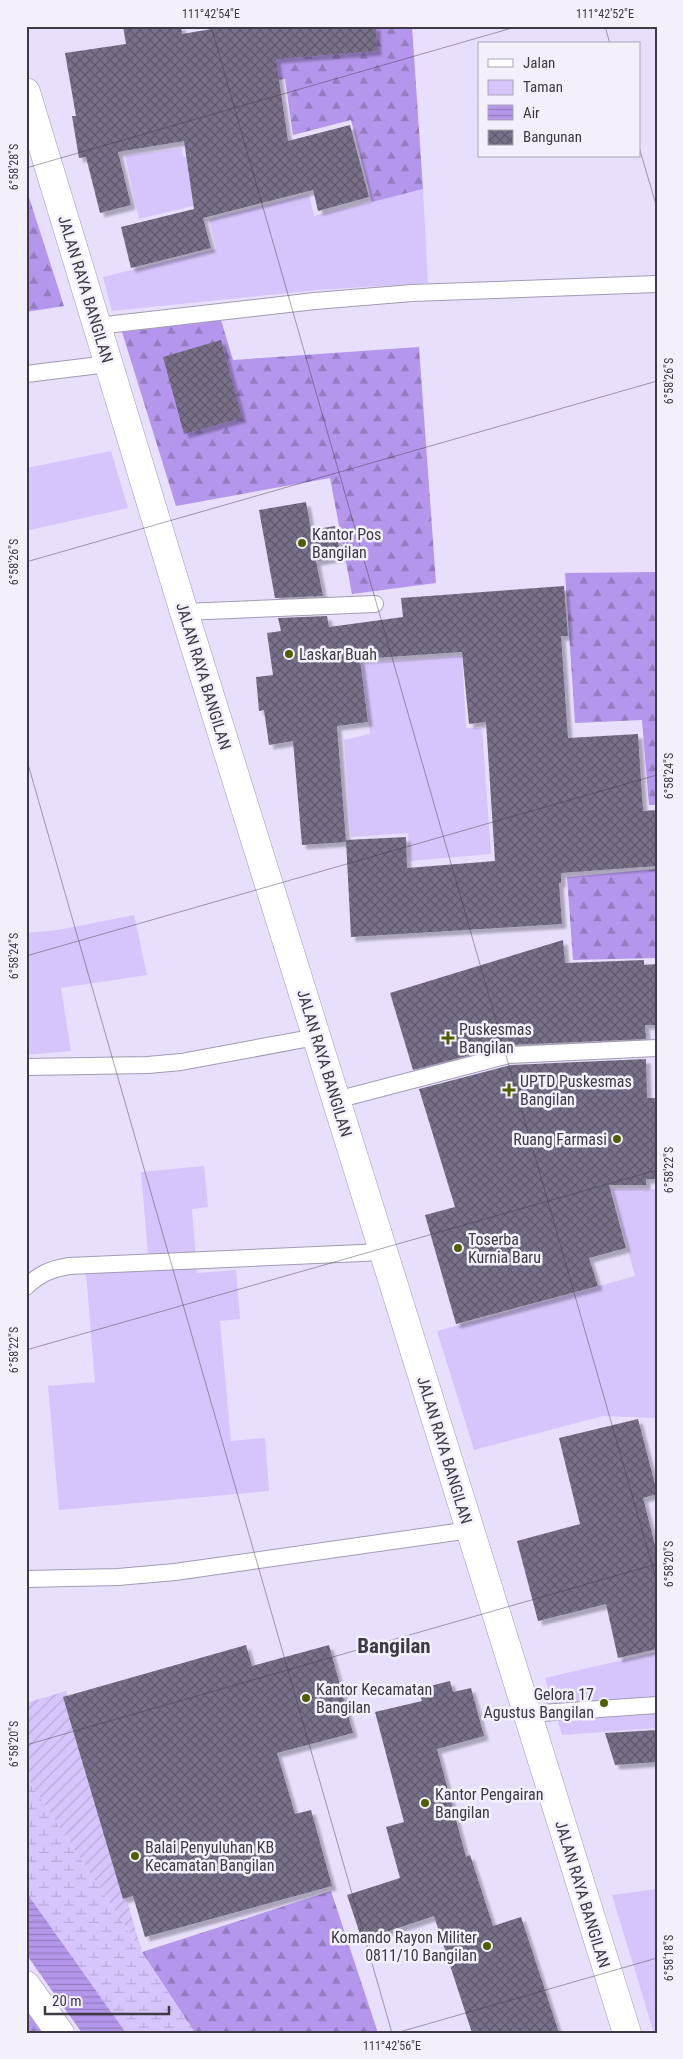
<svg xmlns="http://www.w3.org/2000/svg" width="683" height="2059" viewBox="0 0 683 2059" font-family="'Roboto Condensed',sans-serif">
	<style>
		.green { fill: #d6c5fc }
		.forest { fill: url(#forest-firs) }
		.wetland { fill: url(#wetland-marsh) }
		.garden { fill: url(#garden-furrows) }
		.water { fill: url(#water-rules) }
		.building { fill: url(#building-cross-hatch); filter: url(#shadow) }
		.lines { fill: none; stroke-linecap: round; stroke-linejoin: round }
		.service-casing { stroke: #a29ab4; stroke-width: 18 }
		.minor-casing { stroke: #a29ab4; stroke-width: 29 }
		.secondary-casing { stroke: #a29ab4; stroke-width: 29 }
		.service { stroke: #fff; stroke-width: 16 }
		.minor { stroke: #fff; stroke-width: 28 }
		.secondary { stroke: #fff; stroke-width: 28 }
		.ticks { fill: none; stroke: #3d3a45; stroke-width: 1; stroke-opacity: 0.45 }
		.poi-dot { fill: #515f00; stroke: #f3f0fb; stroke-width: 2 }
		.labels { text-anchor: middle; stroke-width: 5; stroke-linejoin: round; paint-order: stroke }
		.street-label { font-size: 16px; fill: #3d3a45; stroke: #f3f0fb }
		.poi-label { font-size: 16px; fill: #3d3a45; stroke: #f3f0fb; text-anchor: start }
		.district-label { font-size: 21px; font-weight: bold; fill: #3d3a45; stroke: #f3f0fb }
		.neatline { fill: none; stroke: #3d3a45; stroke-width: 2 }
		.ticks-label { font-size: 12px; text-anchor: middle; fill: #3d3a45 }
	</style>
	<defs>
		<pattern id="forest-firs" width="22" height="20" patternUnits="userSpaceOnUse" patternTransform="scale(1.25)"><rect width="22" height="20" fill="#b497ec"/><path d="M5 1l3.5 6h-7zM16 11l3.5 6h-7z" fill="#947cc1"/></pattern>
		<pattern id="wetland-marsh" width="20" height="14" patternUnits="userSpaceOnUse" patternTransform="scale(1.25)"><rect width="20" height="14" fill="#d6c5fc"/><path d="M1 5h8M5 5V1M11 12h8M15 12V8" fill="none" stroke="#b9aad9"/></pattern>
		<pattern id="garden-furrows" width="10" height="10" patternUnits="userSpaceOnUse" patternTransform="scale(1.25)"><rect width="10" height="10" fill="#d6c5fc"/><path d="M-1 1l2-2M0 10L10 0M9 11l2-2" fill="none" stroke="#b9aad9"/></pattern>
		<pattern id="water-rules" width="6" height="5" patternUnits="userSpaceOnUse" patternTransform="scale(1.25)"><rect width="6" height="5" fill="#b497eb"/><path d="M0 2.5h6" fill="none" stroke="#947cc0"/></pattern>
		<pattern id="building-cross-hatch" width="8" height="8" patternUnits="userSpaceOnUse" patternTransform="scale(1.25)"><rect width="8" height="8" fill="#79718a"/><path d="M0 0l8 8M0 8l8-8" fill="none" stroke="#5f596d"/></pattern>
		<filter id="shadow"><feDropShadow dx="4.5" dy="4.5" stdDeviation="1" flood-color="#0004"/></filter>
	</defs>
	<rect width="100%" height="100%" fill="#e8dffc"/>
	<!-- green -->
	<g class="green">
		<polygon points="182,148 183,157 201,155 213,201 139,219 125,156"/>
		<polygon points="423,189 428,283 318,290 112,311 103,277 216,249 209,219 309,194 314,216"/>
		<polygon points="111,451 128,508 26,531 26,468"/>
		<polygon points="462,656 466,728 482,728 491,854 410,861 408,833 351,837 344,740 370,734 361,663"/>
		<polygon points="134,915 147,975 61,988 71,1051 26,1055 26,933 58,930"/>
		<polygon points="204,1166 208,1207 192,1209 197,1273 236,1270 240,1319 220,1321 231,1441 265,1438 269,1491 59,1510 48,1386 95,1382 85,1261 148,1255 141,1172"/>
		<polygon points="612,1189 657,1189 657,1418 603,1416 474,1450 437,1331 635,1276"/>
		<polygon points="657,1652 657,1728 562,1735 545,1678"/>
		<polygon points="657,1889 657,2033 654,2033 612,1895"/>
	</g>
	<!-- forest -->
	<g class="forest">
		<polygon points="239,26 412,26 423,189 372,202 351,120 293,135 285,79 247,84"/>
		<polygon points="26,188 64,306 26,312"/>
		<polygon points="221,320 233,360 419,347 436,583 352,594 330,478 176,506 122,332"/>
		<polygon points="657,572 657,805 649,805 642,720 575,723 565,573"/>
		<polygon points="657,869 657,958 573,960 567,877"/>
		<polygon points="331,1891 378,2033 195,2033 142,1952"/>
		<polygon points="26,2009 43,2033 26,2033"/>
	</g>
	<!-- wetland -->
	<polygon class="wetland" points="26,1776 195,2033 126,2033 26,1892"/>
	<!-- garden -->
	<polygon class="garden" points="66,1691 142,1952 26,1776 26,1703"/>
	<!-- water -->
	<polygon class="water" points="26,1892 126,2033 82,2033 26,1954"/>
	<!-- building -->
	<g class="building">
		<polygon points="123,26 181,26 182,34 229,26 376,26 377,51 276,59 288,141 350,125 369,197 318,211 313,190 203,218 211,248 131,268 121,227 194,209 184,141 118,152 131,205 100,213 86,157 79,158 72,116 76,116 65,53 126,44"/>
		<polygon points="221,340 242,418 184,434 163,357"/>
		<polygon points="306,502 311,530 335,526 341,557 316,561 323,596 275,598 259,510"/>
		<polygon points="564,586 568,636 561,636 568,738 638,734 643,811 657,810 657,866 561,873 561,883 559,883 562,924 351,937 346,840 406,837 407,868 495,861 486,722 469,724 462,652 360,659 368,722 337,726 346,842 302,845 293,741 269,745 264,710 259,711 256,677 273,675 267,633 281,631 278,618 327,616 329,627 403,617 401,598"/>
		<polygon points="563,940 565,963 644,960 644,965 657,964 657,1025 645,1025 646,1039 508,1045 413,1070 390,993"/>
		<polygon points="646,1059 647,1098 657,1098 657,1179 646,1179 646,1185 609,1185 626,1248 589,1258 598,1286 456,1324 425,1215 455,1207 419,1089 511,1065"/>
		<polygon points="638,1419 657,1492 657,1494 643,1498 657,1553 657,1649 618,1658 606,1604 538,1621 517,1541 580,1524 559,1438"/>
		<polygon points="246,1645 252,1666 329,1645 353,1733 277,1753 295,1814 311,1810 332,1886 145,1937 133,1896 123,1899 63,1697"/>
		<polygon points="450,1681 453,1692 471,1688 484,1736 437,1749 466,1857 470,1855 493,1926 521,1917 559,2033 472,2033 434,1916 362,1940 347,1895 400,1878 386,1827 404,1822 375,1712 422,1701 418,1689"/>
		<polygon points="657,1730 657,1762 615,1765 605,1733"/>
	</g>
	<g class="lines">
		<defs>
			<g id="service">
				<polyline points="97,326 315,301 412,293 657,284"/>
				<polyline points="26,374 108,364"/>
				<polyline points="184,612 375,604"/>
				<polyline points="26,1067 148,1065 181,1062 316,1037"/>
				<polyline points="336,1100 509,1055 657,1048"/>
				<path d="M 26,1287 C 39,1274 51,1269 69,1266 L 384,1252"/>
				<polyline points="26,1579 118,1577 175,1572 470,1530"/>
				<polyline points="527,1714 657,1705"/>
			</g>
			<polyline id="minor" points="26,1985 60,2033"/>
			<polyline id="secondary" points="26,92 184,612 627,2033"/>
		</defs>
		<!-- service casing -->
		<use href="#service" class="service-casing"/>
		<!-- minor casing -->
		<use href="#minor" class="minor-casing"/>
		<!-- secondary casing -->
		<use href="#secondary" class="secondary-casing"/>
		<!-- service -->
		<use href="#service" class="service"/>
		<!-- minor -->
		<use href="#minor" class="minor"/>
		<!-- secondary -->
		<use href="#secondary" class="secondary"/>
	</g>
	<!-- ticks -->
	<path class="ticks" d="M 211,26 L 657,1582M 605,26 L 610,44M 639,147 L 657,208M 26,168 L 519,26M 26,562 L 657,381M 26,757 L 392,2033M 26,956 L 657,775M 26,1350 L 657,1170M 26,1745 L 657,1564M 396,2033 L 657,1958"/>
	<!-- markers -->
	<g class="poi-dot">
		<circle cx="302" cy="543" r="5"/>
		<circle cx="289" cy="654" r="5"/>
		<path d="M445.5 1030.5h5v5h5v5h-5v5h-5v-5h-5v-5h5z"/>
		<path d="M506.5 1082.5h5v5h5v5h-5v5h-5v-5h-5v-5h5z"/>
		<circle cx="617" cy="1139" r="5"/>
		<circle cx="458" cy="1248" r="5"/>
		<circle cx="306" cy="1698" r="5"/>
		<circle cx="604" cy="1703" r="5"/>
		<circle cx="425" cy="1803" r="5"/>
		<circle cx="135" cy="1856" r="5"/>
		<circle cx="487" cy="1946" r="5"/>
	</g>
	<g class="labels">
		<!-- street labels -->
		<g class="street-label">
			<text transform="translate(86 289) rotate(73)" y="6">JALAN RAYA BANGILAN</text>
			<text transform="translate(204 676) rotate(73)" y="6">JALAN RAYA BANGILAN</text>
			<text transform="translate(325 1063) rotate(73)" y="6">JALAN RAYA BANGILAN</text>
			<text transform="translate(445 1450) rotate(73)" y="6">JALAN RAYA BANGILAN</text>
			<text transform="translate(583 1894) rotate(73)" y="6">JALAN RAYA BANGILAN</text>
		</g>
		<!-- poi labels -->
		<g class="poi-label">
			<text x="312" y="540">Kantor Pos<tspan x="312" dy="18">Bangilan</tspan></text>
			<text x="299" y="660">Laskar Buah</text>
			<text x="459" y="1035">Puskesmas<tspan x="459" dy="18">Bangilan</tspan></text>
			<text x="520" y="1087">UPTD Puskesmas<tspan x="520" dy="18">Bangilan</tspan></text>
			<text x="607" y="1145" text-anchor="end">Ruang Farmasi</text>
			<text x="468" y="1245">Toserba<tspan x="468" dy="18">Kurnia Baru</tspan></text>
			<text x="316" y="1695">Kantor Kecamatan<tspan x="316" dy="18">Bangilan</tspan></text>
			<text x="594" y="1700" text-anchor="end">Gelora 17<tspan x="594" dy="18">Agustus Bangilan</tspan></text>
			<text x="435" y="1800">Kantor Pengairan<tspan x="435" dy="18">Bangilan</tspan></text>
			<text x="145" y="1853">Balai Penyuluhan KB<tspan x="145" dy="18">Kecamatan Bangilan</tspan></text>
			<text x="477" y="1943" text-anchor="end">Komando Rayon Militer<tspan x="477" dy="18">0811/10 Bangilan</tspan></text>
		</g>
		<!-- district labels -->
		<g class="district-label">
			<text x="394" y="1653">Bangilan</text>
		</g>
	</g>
	<!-- border -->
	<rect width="683" height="2059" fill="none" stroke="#f3f0fb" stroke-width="55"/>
	<!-- legend -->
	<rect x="478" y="42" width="162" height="115" fill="#f3f0fb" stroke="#aaa7b2"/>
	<rect x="488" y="59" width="25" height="8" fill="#ffffff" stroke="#aaa7b2"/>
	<text x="523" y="68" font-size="15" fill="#3d3a45">Jalan</text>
	<rect x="488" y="80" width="25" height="15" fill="#d6c5fc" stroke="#aaa7b2"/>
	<text x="523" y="92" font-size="15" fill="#3d3a45">Taman</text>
	<rect x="488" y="105" width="25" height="15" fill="url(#water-rules)" stroke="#aaa7b2"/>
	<text x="523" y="118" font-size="15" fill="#3d3a45">Air</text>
	<rect x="488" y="130" width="25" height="15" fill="url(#building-cross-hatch)" stroke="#aaa7b2"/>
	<text x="523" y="142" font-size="15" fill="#3d3a45">Bangunan</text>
	<!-- scale -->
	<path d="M45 2006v8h124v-8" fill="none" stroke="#3d3a45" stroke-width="2.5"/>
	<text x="52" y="2006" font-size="15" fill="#3d3a45" stroke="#f3f0fb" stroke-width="4" paint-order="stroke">20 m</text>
	<rect x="28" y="28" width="628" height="2004" class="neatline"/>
	<g class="ticks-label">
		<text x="211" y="18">111°42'54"E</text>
		<text x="605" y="18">111°42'52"E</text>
		<text transform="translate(14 167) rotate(-90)" y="4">6°58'28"S</text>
		<text transform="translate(669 381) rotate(-90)" y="4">6°58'26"S</text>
		<text transform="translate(14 562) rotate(-90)" y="4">6°58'26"S</text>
		<text transform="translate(669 776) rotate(-90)" y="4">6°58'24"S</text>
		<text transform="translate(14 956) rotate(-90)" y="4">6°58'24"S</text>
		<text transform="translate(669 1170) rotate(-90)" y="4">6°58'22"S</text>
		<text transform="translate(14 1350) rotate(-90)" y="4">6°58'22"S</text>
		<text transform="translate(669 1564) rotate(-90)" y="4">6°58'20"S</text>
		<text transform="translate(14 1744) rotate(-90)" y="4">6°58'20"S</text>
		<text transform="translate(669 1958) rotate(-90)" y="4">6°58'18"S</text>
		<text x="392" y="2050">111°42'56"E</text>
	</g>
</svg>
